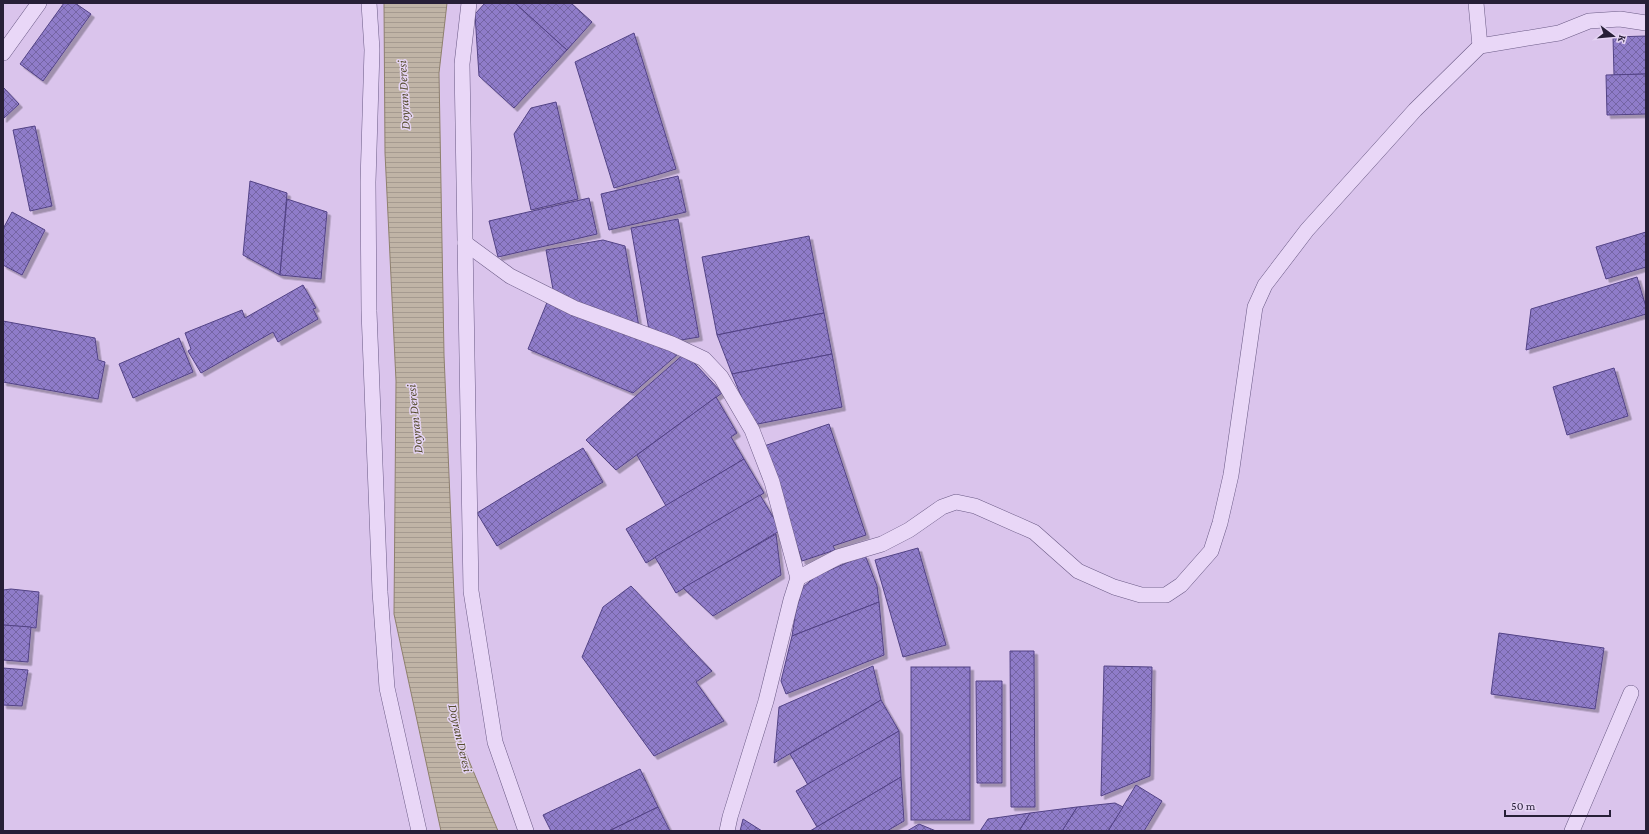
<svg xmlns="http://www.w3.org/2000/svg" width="1649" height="834" viewBox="0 0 1649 834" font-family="'Crimson Pro',serif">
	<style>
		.water { fill: url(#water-rules); stroke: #8e806d }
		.building { fill: url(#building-cross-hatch); stroke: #524285; filter: url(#shadow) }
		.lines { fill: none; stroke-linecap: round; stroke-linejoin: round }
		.minor-casing { stroke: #6b5b86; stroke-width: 16 }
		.minor { stroke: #e9d7f7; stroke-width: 15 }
		.labels { text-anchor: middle; stroke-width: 3; stroke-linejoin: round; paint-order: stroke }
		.water-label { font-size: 13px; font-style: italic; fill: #564d2f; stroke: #e5d4f4 }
	</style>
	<defs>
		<pattern id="water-rules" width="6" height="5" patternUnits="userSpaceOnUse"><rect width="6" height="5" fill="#c0b4a6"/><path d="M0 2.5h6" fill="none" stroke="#a59a90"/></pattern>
		<pattern id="building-cross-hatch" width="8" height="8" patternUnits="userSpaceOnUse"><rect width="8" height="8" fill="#8f7cc9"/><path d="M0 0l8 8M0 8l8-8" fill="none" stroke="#7565a4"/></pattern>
		<filter id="shadow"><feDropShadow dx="3.5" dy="3.5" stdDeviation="0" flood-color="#0004"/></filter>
	</defs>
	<rect width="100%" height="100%" fill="#dac4ec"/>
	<!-- water -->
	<polygon class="water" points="384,3 447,3 439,73 444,355 460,739 498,831 441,831 394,614 396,381 385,153"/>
	<!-- building -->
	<g class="building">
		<polygon points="64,3 75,3 91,14 43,81 20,64"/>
		<polygon points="485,3 515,3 567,50 514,108 479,76 475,14"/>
		<polygon points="515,3 571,3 592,22 567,50"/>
		<polygon points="634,33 676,169 614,188 575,62"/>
		<polygon points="1646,36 1646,74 1614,75 1613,37"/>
		<polygon points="1646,74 1646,114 1607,115 1606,75"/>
		<polygon points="3,87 19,104 3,119"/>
		<polygon points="556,102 578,199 531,210 514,134 531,108"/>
		<polygon points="35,126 52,206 30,211 13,130"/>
		<polygon points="678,176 686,212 609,230 601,194"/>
		<polygon points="250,181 287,193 280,275 243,255"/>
		<polygon points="589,198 597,234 498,257 489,221"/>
		<polygon points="287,199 327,212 321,279 280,275"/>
		<polygon points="12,212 45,230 22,275 3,265 3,229"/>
		<polygon points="678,219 699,337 675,341 649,330 631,228"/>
		<polygon points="1646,232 1646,267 1606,279 1596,247"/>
		<polygon points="809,236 824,313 717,335 702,257"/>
		<polygon points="603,240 625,246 639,327 554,295 546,250"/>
		<polygon points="1637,277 1646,307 1646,314 1526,350 1531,309"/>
		<polygon points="303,285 316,308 313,309 318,319 278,342 273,332 201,373 188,351 191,349 185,333 242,310 245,318"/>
		<polygon points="548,300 678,354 633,393 528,349"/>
		<polygon points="824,313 832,354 732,374 717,335"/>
		<polygon points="3,321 95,338 98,360 105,362 98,399 3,382"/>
		<polygon points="179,338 193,372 133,398 119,364"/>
		<polygon points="685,353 722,393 616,470 586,440"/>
		<polygon points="832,354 842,407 753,425 732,374"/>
		<polygon points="1614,368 1628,416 1567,435 1553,387"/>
		<polygon points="716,397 737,433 731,437 744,459 666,506 637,455"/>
		<polygon points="829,424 866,535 833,546 835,550 802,561 764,446"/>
		<polygon points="583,448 603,482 497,546 477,513"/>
		<polygon points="744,459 764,493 646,563 626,529"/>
		<polygon points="760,495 781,530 676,593 655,557"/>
		<polygon points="776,534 781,575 713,616 683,588"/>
		<polygon points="918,548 946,645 903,657 875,560"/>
		<polygon points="865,555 877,586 879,602 792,636 796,610 803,587 816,576"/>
		<polygon points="631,586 712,671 696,682 724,721 654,756 582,657 603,607"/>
		<polygon points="11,589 39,592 36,628 3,625 3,590"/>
		<polygon points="879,602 884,655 786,694 781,681 792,636"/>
		<polygon points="3,625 31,627 28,662 3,660"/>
		<polygon points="1499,633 1604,648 1595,709 1491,694"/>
		<polygon points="1010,651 1034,651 1035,807 1011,807"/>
		<polygon points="873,666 881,700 774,763 779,707"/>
		<polygon points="1104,666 1152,667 1150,776 1101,796"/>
		<rect x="911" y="667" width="59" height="153"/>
		<polygon points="3,668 28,670 22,706 3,705"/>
		<polygon points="976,681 1002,681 1002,783 977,783"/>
		<polygon points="881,700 899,731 808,785 790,754"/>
		<polygon points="899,731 901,777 817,827 796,791"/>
		<polygon points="640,769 658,807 609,831 551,831 543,815"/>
		<polygon points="901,777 904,821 887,831 810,831"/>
		<polygon points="1136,785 1162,801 1144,831 1108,831"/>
		<polygon points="1115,803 1123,807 1108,831 1062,831 1077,807"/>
		<polygon points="658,807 670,831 609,831"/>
		<polygon points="1077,807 1062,831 1019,831 1030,813"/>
		<polygon points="1030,813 1019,831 980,831 988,819"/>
		<polygon points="743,819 762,831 740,831"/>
		<polygon points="919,824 936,831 907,831"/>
	</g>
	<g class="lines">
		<defs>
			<g id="minor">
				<polyline points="369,3 372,50 368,182 369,311 380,592 387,688 419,831"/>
				<polyline points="469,3 462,64 471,591 495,742 526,831"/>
				<polyline points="1476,3 1480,46"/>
				<polyline points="3,53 39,3"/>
				<polyline points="465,243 510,276 574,308 672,344 704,359 721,377 752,430 772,482 798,578"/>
				<polyline points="727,831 730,817 766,701 791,600 798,578 838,557 882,544 909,530 942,507 956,502 975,506 1034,532 1078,571 1114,587 1141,595 1166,595 1181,585 1211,551 1220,523 1231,475 1255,307 1265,285 1307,230 1415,110 1480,46 1559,33 1589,21 1620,19 1646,23"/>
				<polyline points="1572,831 1631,693"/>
			</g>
		</defs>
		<!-- minor casing -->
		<use href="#minor" class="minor-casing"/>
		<!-- minor -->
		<use href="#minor" class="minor"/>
	</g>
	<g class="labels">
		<!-- water labels -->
		<g class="water-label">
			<text transform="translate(403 95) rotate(-93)" y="5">Doyran Deresi</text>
			<text transform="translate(414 419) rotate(-96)" y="5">Doyran Deresi</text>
			<text transform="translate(461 738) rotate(77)" y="5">Doyran Deresi</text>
		</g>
	</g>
	<!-- border -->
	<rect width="1649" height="834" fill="none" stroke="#271f37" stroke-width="8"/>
	<!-- north arrow -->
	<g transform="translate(1613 36) rotate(106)" stroke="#e5d4f4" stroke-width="3" paint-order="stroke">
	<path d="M0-3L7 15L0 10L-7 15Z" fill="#271f37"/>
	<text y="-6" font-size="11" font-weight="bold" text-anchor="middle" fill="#271f37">K</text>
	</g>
	<!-- scale -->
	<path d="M1505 810v6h105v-6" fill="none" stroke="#271f37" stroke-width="2"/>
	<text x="1511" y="810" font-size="12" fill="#271f37" stroke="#e5d4f4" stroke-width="3" paint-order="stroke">50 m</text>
</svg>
